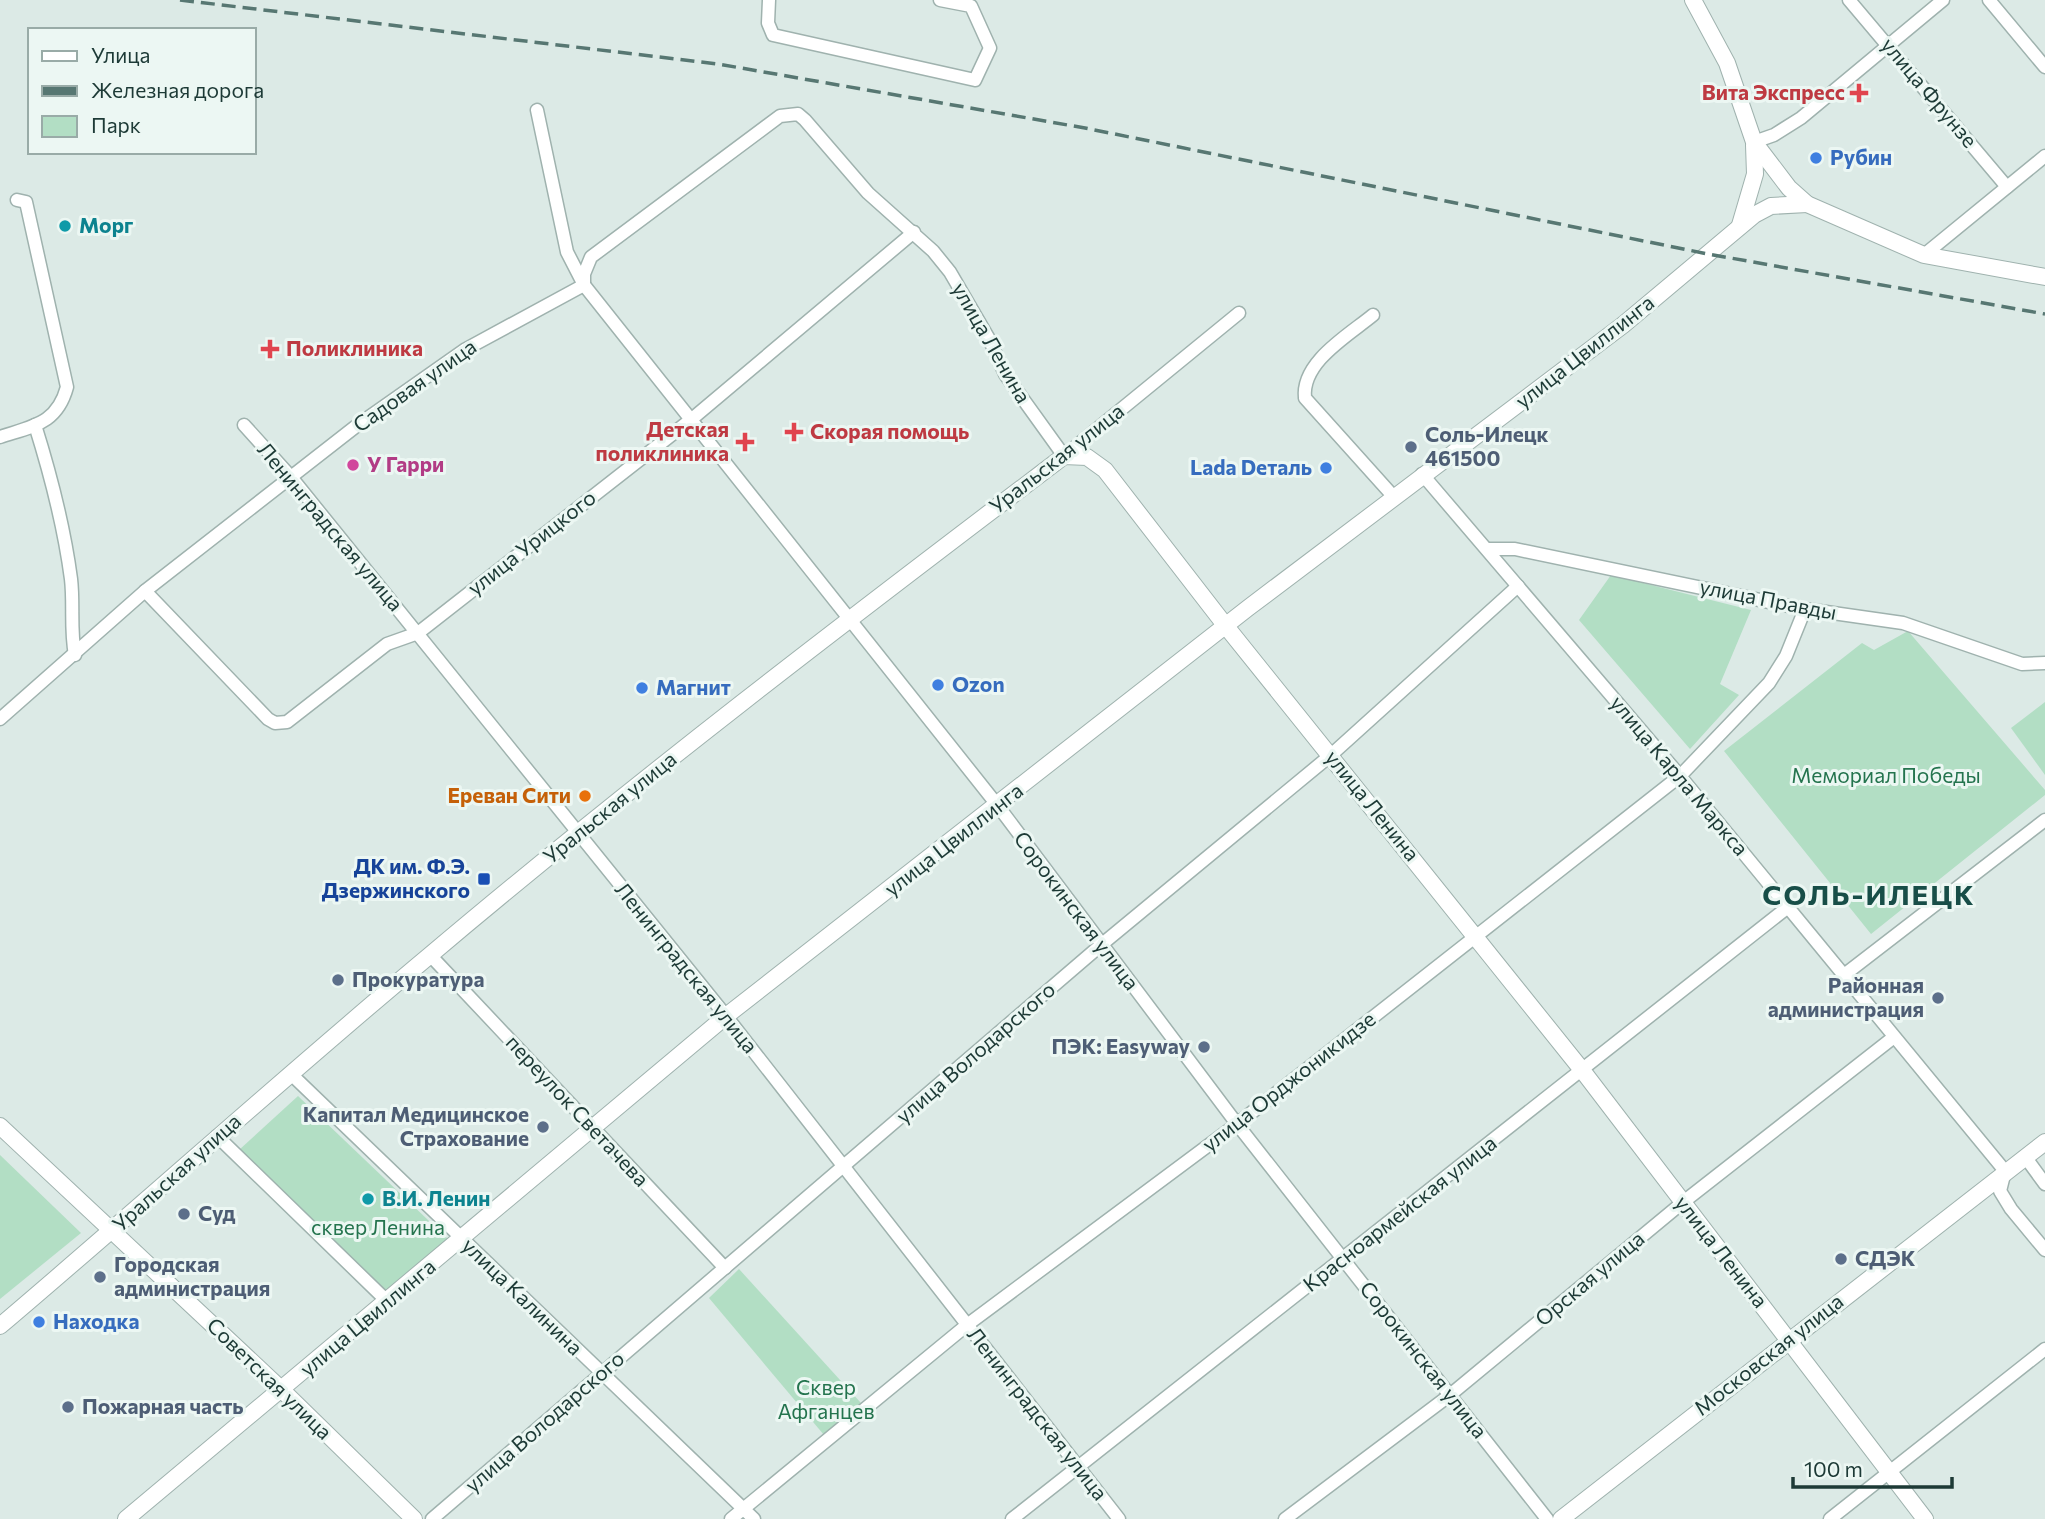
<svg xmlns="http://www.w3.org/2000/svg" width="2045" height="1519" viewBox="0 0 2045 1519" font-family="Commissioner,sans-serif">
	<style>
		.green { fill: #b2dec4 }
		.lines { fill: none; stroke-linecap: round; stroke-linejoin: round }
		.minor-casing { stroke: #9fb2ae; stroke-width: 15 }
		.tertiary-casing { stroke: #9fb2ae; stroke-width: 18 }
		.minor { stroke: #fff; stroke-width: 12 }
		.tertiary { stroke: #fff; stroke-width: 16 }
		.rail { stroke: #577772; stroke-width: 3.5; stroke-dasharray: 14 7; stroke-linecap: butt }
		.health-dot { fill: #e0444e; stroke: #ecf7f3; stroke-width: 2.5 }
		.shop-dot { fill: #3f7fe0; stroke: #ecf7f3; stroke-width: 2.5 }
		.culture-dot { fill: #0f9aa8; stroke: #ecf7f3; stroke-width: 2.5 }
		.service-dot { fill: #5c6f8a; stroke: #ecf7f3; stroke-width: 2.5 }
		.hotel-dot { fill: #d1479c; stroke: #ecf7f3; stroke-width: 2.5 }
		.food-dot { fill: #e8710a; stroke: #ecf7f3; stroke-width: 2.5 }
		.transit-dot { fill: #1a4fb4; stroke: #ecf7f3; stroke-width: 2.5 }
		.labels { text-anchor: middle; stroke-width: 6; stroke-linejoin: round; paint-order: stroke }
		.health-label { font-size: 21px; font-weight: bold; fill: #be3a42; stroke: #ecf7f3; text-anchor: end }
		.street-label { font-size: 21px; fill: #1d3a36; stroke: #ecf7f3 }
		.shop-label { font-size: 21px; font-weight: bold; fill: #366cbe; stroke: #ecf7f3; text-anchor: start }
		.culture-label { font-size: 21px; font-weight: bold; fill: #0d838f; stroke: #ecf7f3; text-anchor: start }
		.service-label { font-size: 21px; font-weight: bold; fill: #4e5e75; stroke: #ecf7f3; text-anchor: start }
		.hotel-label { font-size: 21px; font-weight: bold; fill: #b23c85; stroke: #ecf7f3; text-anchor: start }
		.park-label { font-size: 21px; fill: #24744e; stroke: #ecf7f3 }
		.food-label { font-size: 21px; font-weight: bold; fill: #c56008; stroke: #ecf7f3; text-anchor: end }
		.transit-label { font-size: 21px; font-weight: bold; fill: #164399; stroke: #ecf7f3; text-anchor: end }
		.district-label { font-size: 28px; font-weight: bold; letter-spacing: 2px; fill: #184e48; stroke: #ecf7f3 }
	</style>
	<rect width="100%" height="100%" fill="#dceae6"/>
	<!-- green -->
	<g class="green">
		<polygon points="1611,575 1751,610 1720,684 1739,695 1690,749 1579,620"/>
		<polygon points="1908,631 2045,790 2045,795 1871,934 1724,751 1862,643 1874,650"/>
		<polygon points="2045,702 2045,775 2011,728"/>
		<polygon points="298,1096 449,1240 387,1292 239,1150"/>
		<polygon points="0,1155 81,1233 0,1299"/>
		<polygon points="739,1269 861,1403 824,1435 709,1298"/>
	</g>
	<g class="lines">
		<defs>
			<g id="minor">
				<polyline points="769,0 768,23 773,35 975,80 990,48 971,6 940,0"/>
				<polyline points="1849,0 2007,187"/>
				<polyline points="1989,0 2045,67"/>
				<polyline points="537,110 567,252 584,285 998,806 1237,1124 1547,1519"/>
				<polyline points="1754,142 1774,135 1801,118 1943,0"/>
				<polyline points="1924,255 2045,156"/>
				<path d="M 1373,315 C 1349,335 1301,362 1305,398 L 1393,496"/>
				<path d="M 35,425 C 51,476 64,526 71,579 C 74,604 70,629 75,655"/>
				<polyline points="244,425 291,477 726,1016 1119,1519"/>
				<path d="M 0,437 C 33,426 57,424 67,387 L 26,202 L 17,200"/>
				<polyline points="1422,474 1680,776 2005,1171 2000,1191 2011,1209 2045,1250"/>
				<polyline points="1487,549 1515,549 1798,608 1903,623 2022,664 2045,663"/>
				<polyline points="145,591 268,719 275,723 287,722 387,644 418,633 693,418 914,232"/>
				<polyline points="0,719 145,591 355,427 466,349 584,285 584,274 591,257 780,116 798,114 805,120 868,193 933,251 950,272 989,339 1005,374 1064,456 1239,313"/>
				<polyline points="430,955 725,1268"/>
				<polyline points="1844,975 2045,820"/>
				<polyline points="291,1074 754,1519"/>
				<polyline points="217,1136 388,1302"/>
				<polyline points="2026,1158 2045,1184"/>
				<polyline points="432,1519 1101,945 1331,755 1518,586"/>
				<polyline points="731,1519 967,1325 1237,1124 1680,776 1769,683 1786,656 1805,609"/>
				<polyline points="1012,1519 1788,907"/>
				<polyline points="1285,1519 1450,1395 1682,1203 1894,1037"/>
				<polyline points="1830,1519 2045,1349"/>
			</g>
			<g id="tertiary">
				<polyline points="1693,0 1727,63 1754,142 1789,188 1807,204 1924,255 2045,277"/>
				<polyline points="1740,225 1755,174 1754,145"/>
				<polyline points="0,1126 282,1390 414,1519"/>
				<path d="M 0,1326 C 144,1204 284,1077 429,956 C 635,782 849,619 1064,456 L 1087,457 L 1105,470 L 1225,625 L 1582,1070 L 1925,1519"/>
				<polyline points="126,1519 726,1016 1248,608 1623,325 1754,215 1771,206 1807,204"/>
				<polyline points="1561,1519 2045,1142"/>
			</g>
		</defs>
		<!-- minor casing -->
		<use href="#minor" class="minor-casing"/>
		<!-- tertiary casing -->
		<use href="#tertiary" class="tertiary-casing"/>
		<!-- minor -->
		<use href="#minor" class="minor"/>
		<!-- tertiary -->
		<use href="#tertiary" class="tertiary"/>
		<!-- rail -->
		<polyline class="rail" points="180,0 718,64 1085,128 1708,254 2045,314"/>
	</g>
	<!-- markers -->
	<g class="health-dot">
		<path d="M1855.5 82.5h7v7h7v7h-7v7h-7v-7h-7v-7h7z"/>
		<path d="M266.5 338.5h7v7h7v7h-7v7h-7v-7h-7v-7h7z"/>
		<path d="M790.5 421.5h7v7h7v7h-7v7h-7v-7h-7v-7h7z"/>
		<path d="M741.5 431.5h7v7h7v7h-7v7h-7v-7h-7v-7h7z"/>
	</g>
	<g class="shop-dot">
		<circle cx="1816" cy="158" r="7"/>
		<circle cx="1326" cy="468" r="7"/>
		<circle cx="938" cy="685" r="7"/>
		<circle cx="642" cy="688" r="7"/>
		<circle cx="39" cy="1322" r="7"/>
	</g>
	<g class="culture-dot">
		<circle cx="65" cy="226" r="7"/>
		<circle cx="368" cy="1199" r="7"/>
	</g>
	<g class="service-dot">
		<circle cx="1411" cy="447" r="7"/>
		<circle cx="338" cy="980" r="7"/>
		<circle cx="1938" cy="998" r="7"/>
		<circle cx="1204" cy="1047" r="7"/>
		<circle cx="543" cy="1127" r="7"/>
		<circle cx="184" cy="1214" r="7"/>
		<circle cx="1841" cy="1259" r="7"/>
		<circle cx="100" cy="1277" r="7"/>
		<circle cx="68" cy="1407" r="7"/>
	</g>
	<circle class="hotel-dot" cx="353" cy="465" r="7"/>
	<circle class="food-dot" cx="585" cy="796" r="7"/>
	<rect class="transit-dot" x="477" y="872" width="14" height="14" rx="3.5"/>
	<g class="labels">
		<!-- health labels -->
		<g class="health-label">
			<text x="1845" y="100">Вита Экспресс</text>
			<text x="286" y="356" text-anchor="start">Поликлиника</text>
			<text x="729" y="437">Детская<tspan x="729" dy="24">поликлиника</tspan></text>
			<text x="810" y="439" text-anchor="start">Скорая помощь</text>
		</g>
		<!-- street labels -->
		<g class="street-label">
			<text transform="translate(1929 93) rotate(50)" y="7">улица Фрунзе</text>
			<text transform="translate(991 343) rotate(60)" y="7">улица Ленина</text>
			<text transform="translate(1585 352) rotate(-38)" y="7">улица Цвиллинга</text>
			<text transform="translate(415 386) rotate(-35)" y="7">Садовая улица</text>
			<text transform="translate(1057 459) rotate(-38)" y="7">Уральская улица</text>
			<text transform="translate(330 527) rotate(50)" y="7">Ленинградская улица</text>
			<text transform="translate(532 543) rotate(-38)" y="7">улица Урицкого</text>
			<text transform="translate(1768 600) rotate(11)" y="7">улица Правды</text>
			<text transform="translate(1679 776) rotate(50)" y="7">улица Карла Маркса</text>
			<text transform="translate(1372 806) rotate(51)" y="7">улица Ленина</text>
			<text transform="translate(610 808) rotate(-39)" y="7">Уральская улица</text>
			<text transform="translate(954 840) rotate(-38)" y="7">улица Цвиллинга</text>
			<text transform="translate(1076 911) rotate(53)" y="7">Сорокинская улица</text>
			<text transform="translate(686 968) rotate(51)" y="7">Ленинградская улица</text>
			<text transform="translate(976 1053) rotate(-41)" y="7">улица Володарского</text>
			<text transform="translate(1289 1082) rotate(-38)" y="7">улица Орджоникидзе</text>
			<text transform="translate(577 1111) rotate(47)" y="7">переулок Светачева</text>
			<text transform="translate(177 1173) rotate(-42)" y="7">Уральская улица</text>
			<text transform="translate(1400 1214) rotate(-38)" y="7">Красноармейская улица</text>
			<text transform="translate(1721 1252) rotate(52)" y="7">улица Ленина</text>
			<text transform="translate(1590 1279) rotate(-40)" y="7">Орская улица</text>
			<text transform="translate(522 1297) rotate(44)" y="7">улица Калинина</text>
			<text transform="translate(368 1318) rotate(-40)" y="7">улица Цвиллинга</text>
			<text transform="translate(1769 1355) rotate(-38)" y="7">Московская улица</text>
			<text transform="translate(1423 1360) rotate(52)" y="7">Сорокинская улица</text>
			<text transform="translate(269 1379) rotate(44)" y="7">Советская улица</text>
			<text transform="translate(1037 1414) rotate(52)" y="7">Ленинградская улица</text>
			<text transform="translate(545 1422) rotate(-41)" y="7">улица Володарского</text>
		</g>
		<!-- shop labels -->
		<g class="shop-label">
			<text x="1830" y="165">Рубин</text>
			<text x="1312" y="475" text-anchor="end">Lada Dеталь</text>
			<text x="952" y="692">Ozon</text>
			<text x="656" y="695">Магнит</text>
			<text x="53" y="1329">Находка</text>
		</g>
		<!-- culture labels -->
		<g class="culture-label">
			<text x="79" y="233">Морг</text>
			<text x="382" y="1206">В.И. Ленин</text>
		</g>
		<!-- service labels -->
		<g class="service-label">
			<text x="1425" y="442">Соль-Илецк<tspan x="1425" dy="24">461500</tspan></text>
			<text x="352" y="987">Прокуратура</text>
			<text x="1924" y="993" text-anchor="end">Районная<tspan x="1924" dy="24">администрация</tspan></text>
			<text x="1190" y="1054" text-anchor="end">ПЭК: Easyway</text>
			<text x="529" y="1122" text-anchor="end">Капитал Медицинское<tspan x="529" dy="24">Страхование</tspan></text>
			<text x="198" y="1221">Суд</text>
			<text x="1855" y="1266">СДЭК</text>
			<text x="114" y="1272">Городская<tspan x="114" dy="24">администрация</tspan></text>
			<text x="82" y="1414">Пожарная часть</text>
		</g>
		<!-- hotel labels -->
		<g class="hotel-label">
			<text x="367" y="472">У Гарри</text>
		</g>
		<!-- park labels -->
		<g class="park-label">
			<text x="1886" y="783">Мемориал Победы</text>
			<text x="378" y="1235">сквер Ленина</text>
			<text x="826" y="1395">Сквер<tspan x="826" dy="24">Афганцев</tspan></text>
		</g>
		<!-- food labels -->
		<g class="food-label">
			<text x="571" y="803">Ереван Сити</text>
		</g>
		<!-- transit labels -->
		<g class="transit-label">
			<text x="470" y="874">ДК им. Ф.Э.<tspan x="470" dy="24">Дзержинского</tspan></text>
		</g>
		<!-- district labels -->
		<g class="district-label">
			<text x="1869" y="905">СОЛЬ-ИЛЕЦК</text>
		</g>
	</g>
	<!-- legend -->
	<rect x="28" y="28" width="228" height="126" fill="#ecf7f3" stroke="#99aba7" stroke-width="2"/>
	<rect x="42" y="51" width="35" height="10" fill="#ffffff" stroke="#99aba7" stroke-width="2"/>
	<text x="91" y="63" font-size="21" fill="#1d3a36">Улица</text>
	<rect x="42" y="86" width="35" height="10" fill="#577772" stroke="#99aba7" stroke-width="2"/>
	<text x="91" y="98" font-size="21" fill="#1d3a36">Железная дорога</text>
	<rect x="42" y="116" width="35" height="21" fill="#b2dec4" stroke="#99aba7" stroke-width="2"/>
	<text x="91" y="133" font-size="21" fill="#1d3a36">Парк</text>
	<!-- scale -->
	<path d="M1793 1477v10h159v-10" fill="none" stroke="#1d3a36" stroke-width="3.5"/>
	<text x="1804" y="1477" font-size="21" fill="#1d3a36" stroke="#ecf7f3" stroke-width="5" paint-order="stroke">100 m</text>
</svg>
